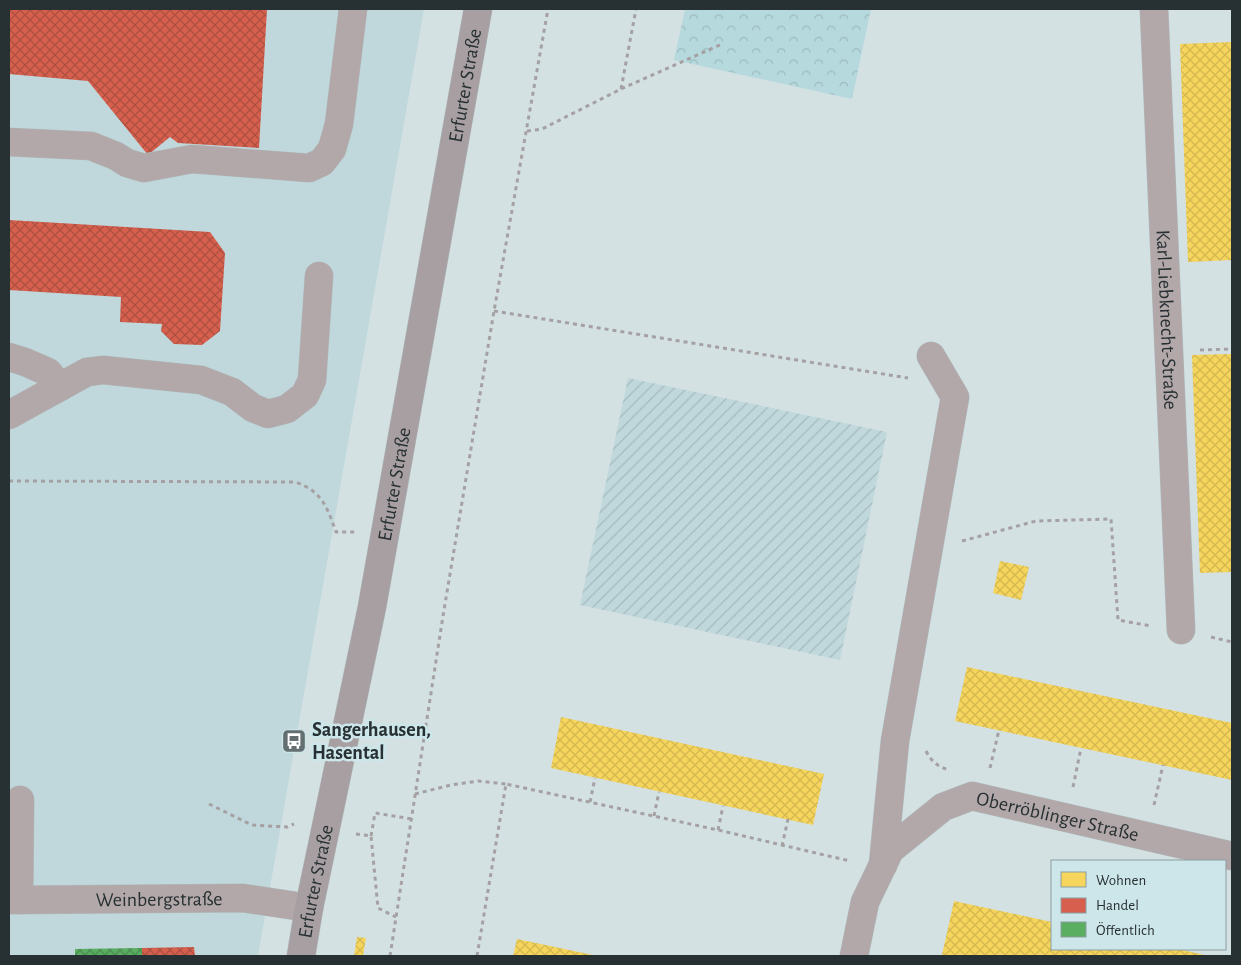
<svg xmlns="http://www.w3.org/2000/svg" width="1241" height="965" viewBox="0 0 1241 965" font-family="'Alegreya Sans',sans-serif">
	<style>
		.built { fill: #c0d8dc }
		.industrial { fill: url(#industrial-furrows) }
		.park { fill: url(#park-crowns) }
		.homes { fill: url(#homes-cross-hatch) }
		.shops { fill: url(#shops-cross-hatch) }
		.public { fill: url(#public-cross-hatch) }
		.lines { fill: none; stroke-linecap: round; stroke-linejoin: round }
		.minor-casing { stroke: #b2bdbe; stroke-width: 29 }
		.major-casing { stroke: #b2bdbe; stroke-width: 29 }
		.path { stroke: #a5a1a3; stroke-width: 3; stroke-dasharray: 4 4; stroke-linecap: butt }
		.minor { stroke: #b2a7a9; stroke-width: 28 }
		.major { stroke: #a89fa2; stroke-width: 28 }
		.labels { text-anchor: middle; stroke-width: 5; stroke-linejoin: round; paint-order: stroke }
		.street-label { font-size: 20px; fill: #273032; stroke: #cde6e9 }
		.poi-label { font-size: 20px; font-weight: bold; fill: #273032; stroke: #cde6e9; text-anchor: start }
	</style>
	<defs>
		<pattern id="industrial-furrows" width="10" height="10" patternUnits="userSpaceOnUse" patternTransform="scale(1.25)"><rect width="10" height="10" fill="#c0d8dc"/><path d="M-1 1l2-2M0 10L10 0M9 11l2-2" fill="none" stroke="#a5babd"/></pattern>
		<pattern id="park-crowns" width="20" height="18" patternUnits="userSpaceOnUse" patternTransform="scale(1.25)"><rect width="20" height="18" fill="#b6d9de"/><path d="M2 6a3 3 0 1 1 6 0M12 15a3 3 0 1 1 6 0" fill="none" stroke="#9cbbbf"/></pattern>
		<pattern id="homes-cross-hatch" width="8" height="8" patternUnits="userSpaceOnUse" patternTransform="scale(1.25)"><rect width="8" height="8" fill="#f6d55c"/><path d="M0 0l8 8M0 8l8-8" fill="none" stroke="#d3b750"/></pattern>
		<pattern id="shops-cross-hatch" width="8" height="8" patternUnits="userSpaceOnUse" patternTransform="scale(1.25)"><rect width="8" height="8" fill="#d6604d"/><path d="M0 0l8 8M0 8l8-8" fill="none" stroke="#ae5041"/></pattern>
		<pattern id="public-cross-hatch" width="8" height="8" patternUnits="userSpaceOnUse" patternTransform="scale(1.25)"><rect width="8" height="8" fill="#5aae61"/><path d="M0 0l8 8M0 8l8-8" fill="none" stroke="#4a8e51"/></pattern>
	</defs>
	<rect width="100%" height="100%" fill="#d3e1e3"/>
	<!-- built -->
	<polygon class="built" points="9,9 424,9 258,956 9,956"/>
	<!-- industrial -->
	<polygon class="industrial" points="628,378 887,432 840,660 580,605"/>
	<!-- park -->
	<polygon class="park" points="685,9 871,9 852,99 674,60"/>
	<!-- homes -->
	<g class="homes">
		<polygon points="1231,42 1232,260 1188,262 1180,44"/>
		<polygon points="1232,354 1232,572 1200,573 1192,355"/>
		<polygon points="1000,561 1029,567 1021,600 993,593"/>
		<polygon points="967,667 1232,723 1232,780 955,721"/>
		<polygon points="561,717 824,774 813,825 551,768"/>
		<polygon points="954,901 1052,922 1052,949 1178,949 1209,956 951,956 942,955"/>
		<polygon points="357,937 366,938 363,956 354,956"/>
		<polygon points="517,939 593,955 593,956 513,956"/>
	</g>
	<!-- shops -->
	<g class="shops">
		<polygon points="9,9 267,9 259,148 178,143 170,137 148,155 88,81 9,74"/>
		<polygon points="9,220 210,232 225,253 220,331 202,345 174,344 161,331 162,324 120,322 121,297 9,290"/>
		<polygon points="194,947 195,956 142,956 142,948"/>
	</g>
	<!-- public -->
	<polygon class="public" points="142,948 142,956 75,956 75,949"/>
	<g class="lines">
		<defs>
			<g id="minor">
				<path id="s1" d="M 1154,9 L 1181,630"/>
				<polyline points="9,142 91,146 116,156 127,163 144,168 192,159 309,168 322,162 332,149 339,124 353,9"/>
				<polyline points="9,357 25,362 48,372 60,387"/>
				<polyline points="9,415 87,372 103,370 201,380 232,392 253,408 268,414 287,409 305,395 312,380 319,276"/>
				<polyline points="883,865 895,741 955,397 931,356"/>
				<path id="s2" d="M 9,900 L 243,898 L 309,908"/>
				<polyline points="19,900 20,800"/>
				<path id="s3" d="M 854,956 L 865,902 L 890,850 L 943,807 L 972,796 L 1232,856"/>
			</g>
			<g id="major">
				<path id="s4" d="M 301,956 L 309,908 L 372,607 L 478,9"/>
			</g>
		</defs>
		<!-- minor casing -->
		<use href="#minor" class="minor-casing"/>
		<!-- major casing -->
		<use href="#major" class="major-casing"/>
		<!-- path -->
		<g class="path">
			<polyline points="621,89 636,9"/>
			<polyline points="527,131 542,129 621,89 722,44"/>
			<polyline points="494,311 908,378"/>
			<polyline points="1200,350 1232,349"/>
			<path d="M 9,481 L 295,482 C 322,491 327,507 336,532 L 355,532"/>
			<polyline points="962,541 1036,521 1111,519 1118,620 1151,626"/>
			<polyline points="1211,637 1232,642"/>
			<path d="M 926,751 C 931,761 938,767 949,770"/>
			<polyline points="990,768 999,730"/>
			<polyline points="1073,787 1081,748"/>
			<polyline points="415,794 451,785 478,781 506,784"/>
			<polyline points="590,802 595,778"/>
			<polyline points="209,804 252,825 287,827 294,824"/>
			<polyline points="1154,805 1163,765"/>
			<polyline points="654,816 659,792"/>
			<polyline points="718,830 723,806"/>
			<polyline points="356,834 371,836 378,908 396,917"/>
			<polyline points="371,836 375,813 412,819"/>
			<polyline points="782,846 788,819"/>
			<polyline points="390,956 443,616 494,311 548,9"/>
			<polyline points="477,956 506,784 718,830 850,861"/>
		</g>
		<!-- minor -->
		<use href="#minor" class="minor"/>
		<!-- major -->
		<use href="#major" class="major"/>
	</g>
	<!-- icons -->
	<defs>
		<symbol id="bus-square" viewBox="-11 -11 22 22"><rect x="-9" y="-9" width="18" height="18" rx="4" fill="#636e70" stroke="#cde6e9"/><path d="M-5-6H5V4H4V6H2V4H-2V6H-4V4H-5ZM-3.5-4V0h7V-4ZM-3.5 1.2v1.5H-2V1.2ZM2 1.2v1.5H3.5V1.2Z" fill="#fff"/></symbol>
	</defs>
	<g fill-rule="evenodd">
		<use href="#bus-square" x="280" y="727" width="28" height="28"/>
	</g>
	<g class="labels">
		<!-- street labels -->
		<g class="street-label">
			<text dy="7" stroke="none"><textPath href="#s4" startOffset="886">Erfurter Straße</textPath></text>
			<text dy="7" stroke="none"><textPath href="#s1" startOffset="311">Karl-Liebknecht-Straße</textPath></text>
			<text dy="7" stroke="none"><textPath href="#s4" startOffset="481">Erfurter Straße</textPath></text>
			<text dy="7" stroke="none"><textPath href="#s3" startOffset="300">Oberröblinger Straße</textPath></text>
			<text dy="7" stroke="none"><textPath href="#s4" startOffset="76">Erfurter Straße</textPath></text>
			<text dy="7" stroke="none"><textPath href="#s2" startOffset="150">Weinbergstraße</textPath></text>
		</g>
		<!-- poi labels -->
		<g class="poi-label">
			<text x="312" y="736">Sangerhausen,<tspan x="312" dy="23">Hasental</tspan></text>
		</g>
	</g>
	<!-- border -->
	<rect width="1241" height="965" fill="none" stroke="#273032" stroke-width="20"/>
	<!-- legend -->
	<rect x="1051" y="860" width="175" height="90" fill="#cde6e9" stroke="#8b9da0"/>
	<rect x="1061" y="872" width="25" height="15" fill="#f6d55c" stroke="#8b9da0"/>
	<text x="1096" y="885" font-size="15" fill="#273032">Wohnen</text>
	<rect x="1061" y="898" width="25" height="15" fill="#d6604d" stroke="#8b9da0"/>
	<text x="1096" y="910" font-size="15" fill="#273032">Handel</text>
	<rect x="1061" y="922" width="25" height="15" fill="#5aae61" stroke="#8b9da0"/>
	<text x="1096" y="935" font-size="15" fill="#273032">Öffentlich</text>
</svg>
